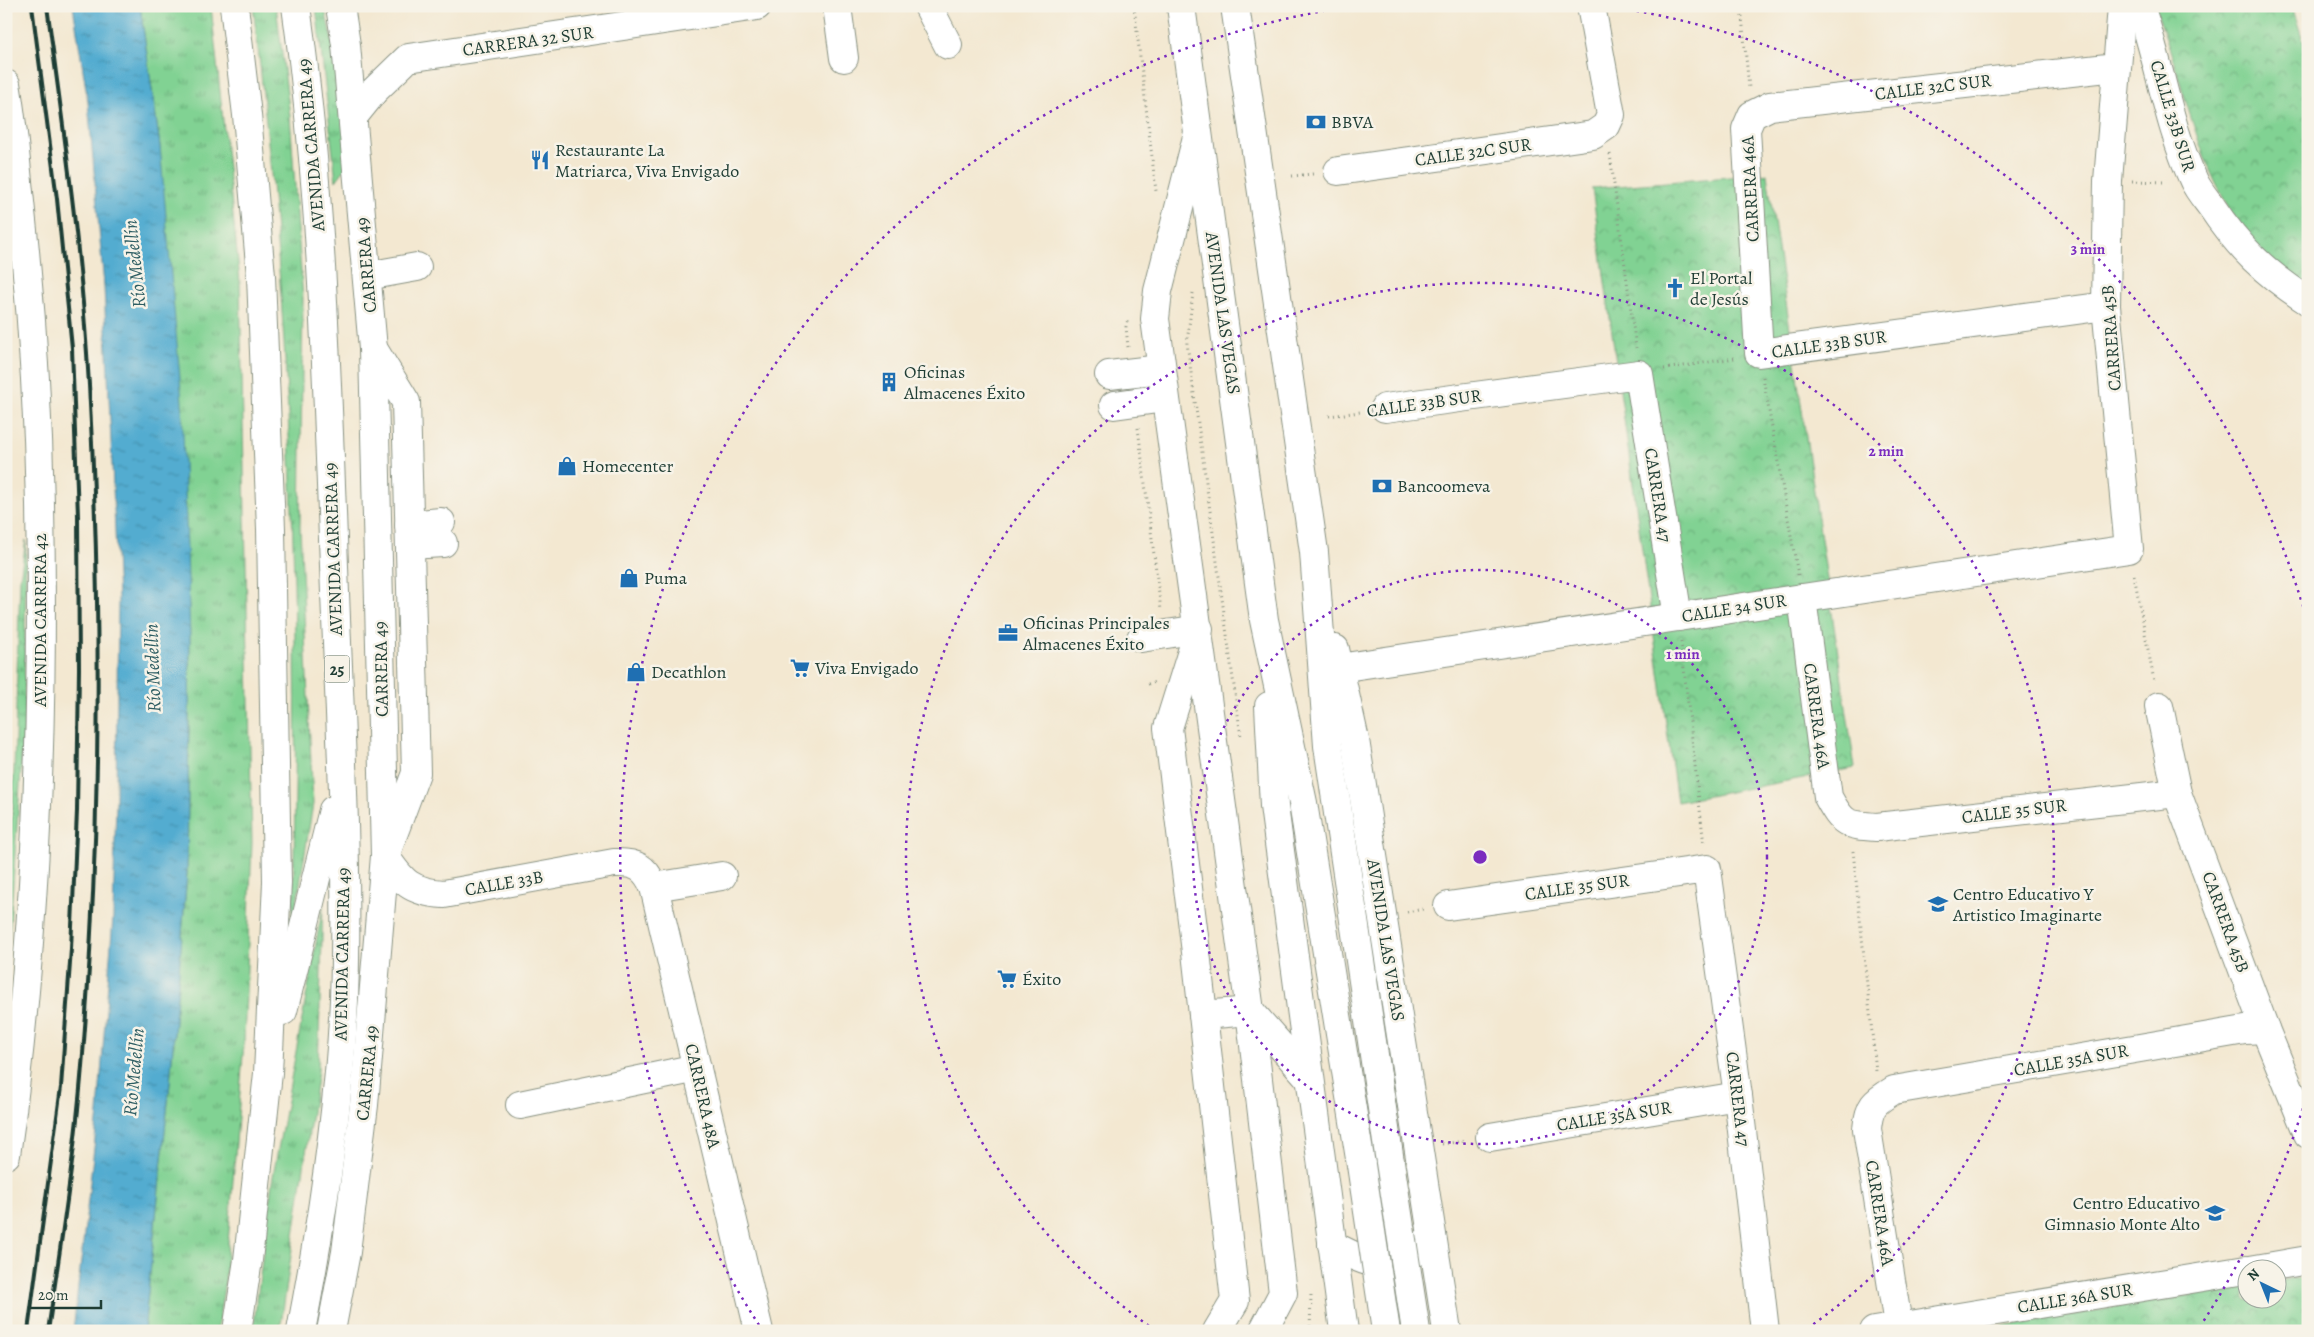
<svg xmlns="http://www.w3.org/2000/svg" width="2314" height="1337" viewBox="0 0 2314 1337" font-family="Alegreya,serif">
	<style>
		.grass { fill: url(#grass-tufts); stroke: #508864 }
		.park { fill: url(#park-crowns); stroke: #508864 }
		.water { fill: url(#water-ripples); stroke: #387482 }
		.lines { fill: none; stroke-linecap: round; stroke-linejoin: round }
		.minor-casing { stroke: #899282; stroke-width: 30 }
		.major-casing { stroke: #899282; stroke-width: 30 }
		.highway-casing { stroke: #899282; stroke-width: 30 }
		.path { stroke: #899282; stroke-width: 3; stroke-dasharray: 1 4; stroke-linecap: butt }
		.minor { stroke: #fff; stroke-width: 28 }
		.major { stroke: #fff; stroke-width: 28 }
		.highway { stroke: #fff; stroke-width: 28 }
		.rail { stroke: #1f3d34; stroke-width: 4 }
		.major-bridge-casing { stroke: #899282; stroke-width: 30; stroke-linecap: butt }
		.major-bridge { stroke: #fff; stroke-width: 28 }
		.ring { fill: none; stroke: #7b2cbf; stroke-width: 2.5; stroke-dasharray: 2.5 5 }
		.labels { text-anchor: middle; stroke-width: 5; stroke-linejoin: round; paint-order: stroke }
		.shield { fill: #f7f3e8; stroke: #60746a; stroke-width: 1 }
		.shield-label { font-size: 16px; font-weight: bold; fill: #1f3d34 }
		.street-label { font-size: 18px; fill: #1f3d34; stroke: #f7f3e8 }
		.poi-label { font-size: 18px; fill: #1f3d34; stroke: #f7f3e8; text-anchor: start }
		.water-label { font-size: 19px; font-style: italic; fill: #2e5e63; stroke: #f7f3e8 }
		.centre { fill: #7b2cbf; stroke: #f7f3e8; stroke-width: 2.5 }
		.ring-label { font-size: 15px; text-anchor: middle; font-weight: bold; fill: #7b2cbf; stroke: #f7f3e8; stroke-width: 5; stroke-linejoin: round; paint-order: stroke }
	</style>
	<defs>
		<pattern id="grass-tufts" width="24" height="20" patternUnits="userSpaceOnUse" patternTransform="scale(1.25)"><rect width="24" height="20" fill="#81d293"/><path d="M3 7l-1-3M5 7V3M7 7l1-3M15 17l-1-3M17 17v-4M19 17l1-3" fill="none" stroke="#69ac79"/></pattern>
		<pattern id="park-crowns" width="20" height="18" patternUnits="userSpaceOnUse" patternTransform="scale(1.25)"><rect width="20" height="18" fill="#81d293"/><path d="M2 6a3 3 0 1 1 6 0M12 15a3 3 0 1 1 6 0" fill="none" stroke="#69ac79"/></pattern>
		<pattern id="water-ripples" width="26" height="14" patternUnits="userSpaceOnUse" patternTransform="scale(1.25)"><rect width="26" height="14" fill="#52acd0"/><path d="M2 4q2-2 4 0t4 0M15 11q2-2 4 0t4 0" fill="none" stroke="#438daa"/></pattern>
	</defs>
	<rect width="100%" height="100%" fill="#f7f3e8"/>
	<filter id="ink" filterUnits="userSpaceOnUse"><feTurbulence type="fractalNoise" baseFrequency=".02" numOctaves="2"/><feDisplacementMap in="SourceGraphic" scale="10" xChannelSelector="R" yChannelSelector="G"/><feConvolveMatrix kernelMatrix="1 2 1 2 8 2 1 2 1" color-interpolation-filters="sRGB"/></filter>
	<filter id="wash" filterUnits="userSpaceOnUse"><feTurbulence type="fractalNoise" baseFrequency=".0096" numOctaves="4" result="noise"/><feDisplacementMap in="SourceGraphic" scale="20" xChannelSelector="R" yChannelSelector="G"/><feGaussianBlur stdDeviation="1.12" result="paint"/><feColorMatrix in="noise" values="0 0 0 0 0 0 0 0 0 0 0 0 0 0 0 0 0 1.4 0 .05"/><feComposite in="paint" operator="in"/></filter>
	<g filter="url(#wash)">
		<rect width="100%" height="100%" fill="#f3e8d1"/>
		<!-- grass -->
		<g class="grass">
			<polygon points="140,6 211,6 240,282 252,843 244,1042 225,1281 217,1331 144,1331 170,1083 187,873 190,637 160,146"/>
			<path d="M 253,6 L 276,6 L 290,116 L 303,299 L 300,527 L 313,804 L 292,933 C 302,624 291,313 253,6 Z"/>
			<polygon points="316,6 324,6 340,75 350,162 336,181"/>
			<polygon points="26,540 24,730 6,980 6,893 13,804 20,579"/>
			<polygon points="323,905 318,1071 280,1331 253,1331 272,1182"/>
		</g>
		<!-- park -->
		<g class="park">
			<path d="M 2154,6 L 2292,6 L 2308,56 L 2308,286 C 2296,278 2281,270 2270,260 C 2198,192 2190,93 2154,6 Z"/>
			<polygon points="1767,174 1855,768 1677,802 1592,188"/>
			<polygon points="2308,1276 2308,1331 1972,1331 2246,1286 2246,1300 2276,1300 2277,1281"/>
		</g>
		<!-- water -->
		<polygon class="water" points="73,6 140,6 160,146 182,402 190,637 187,873 170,1083 144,1331 73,1331 98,1113 113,918 116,801 118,598 104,286 88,102"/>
	</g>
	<g filter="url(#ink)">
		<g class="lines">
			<defs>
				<g id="minor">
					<polyline points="837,6 844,58"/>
					<polyline points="928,6 948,45"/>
					<path d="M 2140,6 C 2160,64 2168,126 2194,181 C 2198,190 2205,198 2211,206 C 2239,248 2265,273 2308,301"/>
					<polyline points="353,117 374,91 408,58 757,6"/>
					<polyline points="1198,133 1158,291 1155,319 1250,1011 1283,1293 1263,1331"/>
					<polyline points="1338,171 1593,135 1606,126 1611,115 1591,6"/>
					<polyline points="367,276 417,267"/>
					<polyline points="2106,306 1759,353 1746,129 1752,115 1770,106 2116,67"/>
					<path d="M 374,350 L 406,402 L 416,773 L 385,856 C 402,882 411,892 444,894 L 614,863 C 636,862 645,867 654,887 L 759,1331"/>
					<polyline points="1109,375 1161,369"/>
					<polyline points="1114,405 1165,398"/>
					<polyline points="1385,408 1639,374 1678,617"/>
					<polyline points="409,525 441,522"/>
					<polyline points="410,545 443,543"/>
					<path d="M 1802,598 L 1828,797 C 1843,825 1847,825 1877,827 L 2177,793"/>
					<polyline points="1141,638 1199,629 1168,728 1196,952 1235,1301 1217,1331"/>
					<polyline points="1339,668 2129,549 2106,306 2108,181 2122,6"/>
					<polyline points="2159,706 2177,793 2265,1029 2308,1134"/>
					<polyline points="654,887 722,876"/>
					<polyline points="1448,906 1707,869 1738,1096 1765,1331"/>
					<polyline points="1203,1015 1250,1011 1310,1079"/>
					<polyline points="520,1105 697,1068"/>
					<polyline points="1490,1137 1738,1096"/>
					<polyline points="2250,1270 2308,1260"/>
					<polyline points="331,1331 346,1252 364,1105 385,856 373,349 346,45 340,6"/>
					<polyline points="1874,1331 2246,1270"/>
					<path d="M 1899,1331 L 1867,1129 C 1869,1106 1874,1102 1894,1090 L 2245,1030 L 2265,1029"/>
				</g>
				<g id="major">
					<polyline points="1181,6 1264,620 1303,803 1361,1165"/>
					<polyline points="1235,6 1314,552 1328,746 1390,1162"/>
					<polyline points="1335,649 1355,740 1447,1331"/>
					<polyline points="1269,706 1274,806 1344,1331"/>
					<path d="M 1332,1245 C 1363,1261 1396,1279 1422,1244"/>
				</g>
				<g id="highway">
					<polyline points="234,6 247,115 261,276 271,529 277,882 268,1073 248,1260 237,1331"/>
					<path d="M 296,6 C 322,191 327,379 334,566 C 339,710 349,856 344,1000 C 339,1111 322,1221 301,1331"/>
					<path d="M 6,84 C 13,123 16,163 20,202 C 31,303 38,402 40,504 C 44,721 37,940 6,1155"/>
					<polyline points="283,1011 333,810"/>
				</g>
			</defs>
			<!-- minor casing -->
			<use href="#minor" class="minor-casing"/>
			<!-- major casing -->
			<use href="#major" class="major-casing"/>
			<!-- highway casing -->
			<use href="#highway" class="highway-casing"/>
			<!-- path -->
			<g class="path">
				<polyline points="1134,6 1156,191"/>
				<polyline points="1741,6 1749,88"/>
				<polyline points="1610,154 1636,348"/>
				<polyline points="1292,176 1313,174"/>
				<polyline points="2132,181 2166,182"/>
				<polyline points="1193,293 1187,343 1241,737"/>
				<polyline points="1128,347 1126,327 1128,319"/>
				<polyline points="1664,369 1735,358"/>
				<polyline points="1763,377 1798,575"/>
				<polyline points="1329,416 1360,412"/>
				<polyline points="1138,428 1161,610"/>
				<polyline points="2134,575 2154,681"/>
				<polyline points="1681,642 1704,845"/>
				<polyline points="1148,684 1156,682"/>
				<polyline points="1853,851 1876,1071"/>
				<polyline points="1407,912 1423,909"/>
				<polyline points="1442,1144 1466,1141"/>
				<polyline points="1310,1331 1311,1294"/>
			</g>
			<!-- minor -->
			<use href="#minor" class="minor"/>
			<!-- major -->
			<use href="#major" class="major"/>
			<!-- highway -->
			<use href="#highway" class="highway"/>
			<!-- rail -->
			<g class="rail">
				<path d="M 47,6 C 64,132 82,258 89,385 C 102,611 101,839 82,1066 C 75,1154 61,1243 48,1331"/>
				<polyline points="28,1331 61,1087 71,949 77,811 79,669 78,516 72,348 57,199 32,6"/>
			</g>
			<defs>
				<g id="major-bridge">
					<polyline points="1390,1162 1416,1331"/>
					<polyline points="1361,1165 1386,1331"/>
				</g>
			</defs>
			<!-- major-bridge casing -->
			<use href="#major-bridge" class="major-bridge-casing"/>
			<!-- major-bridge -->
			<use href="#major-bridge" class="major-bridge"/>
		</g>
	</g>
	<!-- distance rings -->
	<g class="ring">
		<circle cx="1480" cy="857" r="287"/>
		<path d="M1155 1330A574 574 0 1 1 1805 1330"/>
		<path d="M2307 1094A860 860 0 0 1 2201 1325M759 1325A860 860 0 0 1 1353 6M1607 6A860 860 0 0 1 2307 620"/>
	</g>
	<!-- icons -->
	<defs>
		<symbol id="bank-bare" viewBox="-9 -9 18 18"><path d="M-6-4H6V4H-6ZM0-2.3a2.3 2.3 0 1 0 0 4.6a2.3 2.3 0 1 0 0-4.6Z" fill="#1f6fb2" stroke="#f7f3e8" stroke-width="2.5" paint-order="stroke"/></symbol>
		<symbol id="restaurant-bare" viewBox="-9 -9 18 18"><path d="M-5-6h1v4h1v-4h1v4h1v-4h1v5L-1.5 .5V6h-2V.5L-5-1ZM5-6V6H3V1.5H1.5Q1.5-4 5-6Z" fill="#1f6fb2" stroke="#f7f3e8" stroke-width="2.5" paint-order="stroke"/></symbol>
		<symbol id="church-bare" viewBox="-9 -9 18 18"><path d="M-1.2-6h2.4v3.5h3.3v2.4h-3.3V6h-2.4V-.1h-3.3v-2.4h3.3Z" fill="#1f6fb2" stroke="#f7f3e8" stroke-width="2.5" paint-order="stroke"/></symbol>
		<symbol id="building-bare" viewBox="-9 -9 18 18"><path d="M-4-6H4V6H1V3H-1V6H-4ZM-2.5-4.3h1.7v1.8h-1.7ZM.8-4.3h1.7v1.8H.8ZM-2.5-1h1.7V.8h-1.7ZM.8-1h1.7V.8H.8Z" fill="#1f6fb2" stroke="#f7f3e8" stroke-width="2.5" paint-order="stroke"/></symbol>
		<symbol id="shop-bare" viewBox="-9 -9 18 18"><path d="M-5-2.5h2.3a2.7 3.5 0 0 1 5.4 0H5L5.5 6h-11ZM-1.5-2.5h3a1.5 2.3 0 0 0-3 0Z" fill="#1f6fb2" stroke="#f7f3e8" stroke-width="2.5" paint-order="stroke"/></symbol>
		<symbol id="office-bare" viewBox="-9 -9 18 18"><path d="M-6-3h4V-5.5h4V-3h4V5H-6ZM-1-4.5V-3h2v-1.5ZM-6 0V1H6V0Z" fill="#1f6fb2" stroke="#f7f3e8" stroke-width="2.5" paint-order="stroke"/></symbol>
		<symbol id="supermarket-bare" viewBox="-9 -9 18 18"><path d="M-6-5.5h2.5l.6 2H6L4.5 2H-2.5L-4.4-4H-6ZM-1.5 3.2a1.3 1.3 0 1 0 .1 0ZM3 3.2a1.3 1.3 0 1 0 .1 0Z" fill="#1f6fb2" stroke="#f7f3e8" stroke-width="2.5" paint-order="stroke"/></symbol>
		<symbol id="school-bare" viewBox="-9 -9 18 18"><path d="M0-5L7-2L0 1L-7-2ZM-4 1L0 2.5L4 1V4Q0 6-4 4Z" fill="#1f6fb2" stroke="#f7f3e8" stroke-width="2.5" paint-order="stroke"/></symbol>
	</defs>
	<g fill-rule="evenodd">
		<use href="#bank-bare" x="1302" y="108" width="28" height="28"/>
		<use href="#restaurant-bare" x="526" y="146" width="28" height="28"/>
		<use href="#church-bare" x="1661" y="274" width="28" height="28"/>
		<use href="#building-bare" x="875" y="368" width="28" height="28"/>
		<use href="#shop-bare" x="553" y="452" width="28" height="28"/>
		<use href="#bank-bare" x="1368" y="472" width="28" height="28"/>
		<use href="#shop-bare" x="615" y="564" width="28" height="28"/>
		<use href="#office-bare" x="994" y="619" width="28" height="28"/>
		<use href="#supermarket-bare" x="786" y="654" width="28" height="28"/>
		<use href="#shop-bare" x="622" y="658" width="28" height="28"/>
		<use href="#school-bare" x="1924" y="890" width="28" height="28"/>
		<use href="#supermarket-bare" x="993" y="965" width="28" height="28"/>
		<use href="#school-bare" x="2201" y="1199" width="28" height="28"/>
	</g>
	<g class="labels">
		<!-- shield labels -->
		<rect class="shield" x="324.5" y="655.5" width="25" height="27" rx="4"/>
		<g class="shield-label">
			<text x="337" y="675">25</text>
		</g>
		<!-- street labels -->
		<g class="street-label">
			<text transform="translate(528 41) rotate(-8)" y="6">CARRERA 32 SUR</text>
			<text transform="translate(1933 87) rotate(-7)" y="6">CALLE 32C SUR</text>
			<text transform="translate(2173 116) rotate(73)" y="6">CALLE 33B SUR</text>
			<text transform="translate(311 145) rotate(-95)" y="6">AVENIDA CARRERA 49</text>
			<text transform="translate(1473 152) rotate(-8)" y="6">CALLE 32C SUR</text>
			<text transform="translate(1750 189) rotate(-93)" y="6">CARRERA 46A</text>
			<text transform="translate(366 265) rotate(-95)" y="6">CARRERA 49</text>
			<text transform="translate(1223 313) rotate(82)" y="6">AVENIDA LAS VEGAS</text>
			<text transform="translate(2111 338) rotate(-94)" y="6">CARRERA 45B</text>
			<text transform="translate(1829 344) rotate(-8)" y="6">CALLE 33B SUR</text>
			<text transform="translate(1424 403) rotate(-8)" y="6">CALLE 33B SUR</text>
			<text transform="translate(1658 495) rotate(81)" y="6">CARRERA 47</text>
			<text transform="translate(333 549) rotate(-92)" y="6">AVENIDA CARRERA 49</text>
			<text transform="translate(1734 608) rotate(-9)" y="6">CALLE 34 SUR</text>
			<text transform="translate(40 620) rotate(-90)" y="6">AVENIDA CARRERA 42</text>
			<text transform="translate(381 669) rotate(-91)" y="6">CARRERA 49</text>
			<text transform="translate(1817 716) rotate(82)" y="6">CARRERA 46A</text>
			<text transform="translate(2014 811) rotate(-7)" y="6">CALLE 35 SUR</text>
			<text transform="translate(504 883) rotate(-10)" y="6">CALLE 33B</text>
			<text transform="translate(1577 887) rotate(-8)" y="6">CALLE 35 SUR</text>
			<text transform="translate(2226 922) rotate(70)" y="6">CARRERA 45B</text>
			<text transform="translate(1386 940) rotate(81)" y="6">AVENIDA LAS VEGAS</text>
			<text transform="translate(342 954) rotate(-89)" y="6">AVENIDA CARRERA 49</text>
			<text transform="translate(2071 1060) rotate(-10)" y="6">CALLE 35A SUR</text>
			<text transform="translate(367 1073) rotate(-84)" y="6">CARRERA 49</text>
			<text transform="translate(703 1096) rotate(77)" y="6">CARRERA 48A</text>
			<text transform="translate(1738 1099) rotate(83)" y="6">CARRERA 47</text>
			<text transform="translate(1614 1116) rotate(-9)" y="6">CALLE 35A SUR</text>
			<text transform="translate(1880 1213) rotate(81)" y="6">CARRERA 46A</text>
			<text transform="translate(2075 1298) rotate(-9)" y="6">CALLE 36A SUR</text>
		</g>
		<!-- poi labels -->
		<g class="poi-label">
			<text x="1331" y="128">BBVA</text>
			<text x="555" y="156">Restaurante La<tspan x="555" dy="21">Matriarca, Viva Envigado</tspan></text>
			<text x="1690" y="284">El Portal<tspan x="1690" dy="21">de Jesús</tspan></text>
			<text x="904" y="378">Oficinas<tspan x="904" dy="21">Almacenes Éxito</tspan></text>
			<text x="582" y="472">Homecenter</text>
			<text x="1397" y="492">Bancoomeva</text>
			<text x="644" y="584">Puma</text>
			<text x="1023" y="629">Oficinas Principales<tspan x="1023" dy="21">Almacenes Éxito</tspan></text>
			<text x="815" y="674">Viva Envigado</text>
			<text x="651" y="678">Decathlon</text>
			<text x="1953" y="900">Centro Educativo Y<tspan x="1953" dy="21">Artistico Imaginarte</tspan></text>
			<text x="1022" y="985">Éxito</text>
			<text x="2200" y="1209" text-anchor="end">Centro Educativo<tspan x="2200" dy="21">Gimnasio Monte Alto</tspan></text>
		</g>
		<!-- water labels -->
		<g class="water-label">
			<text transform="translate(134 264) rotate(-96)" y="7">Río Medellín</text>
			<text transform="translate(152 668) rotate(-92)" y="7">Río Medellín</text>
			<text transform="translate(133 1072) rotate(-85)" y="7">Río Medellín</text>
		</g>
	</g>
	<circle cx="1480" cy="857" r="8" class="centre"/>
	<g class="ring-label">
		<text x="2088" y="254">3 min</text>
		<text x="1886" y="456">2 min</text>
		<text x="1683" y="659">1 min</text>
	</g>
	<!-- margin -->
	<rect width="2314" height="1337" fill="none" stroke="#f7f3e8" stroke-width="25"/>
	<!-- north arrow -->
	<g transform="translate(2262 1284) rotate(317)"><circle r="24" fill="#f7f3e8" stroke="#a1aaa0"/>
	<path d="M0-4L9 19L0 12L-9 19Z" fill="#1f6fb2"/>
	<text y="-8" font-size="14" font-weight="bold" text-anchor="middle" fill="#1f3d34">N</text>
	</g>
	<!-- scale -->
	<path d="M30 1300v8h71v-8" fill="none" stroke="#1f3d34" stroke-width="2.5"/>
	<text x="38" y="1300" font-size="15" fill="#1f3d34" stroke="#f7f3e8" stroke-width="4" paint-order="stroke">20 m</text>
</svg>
